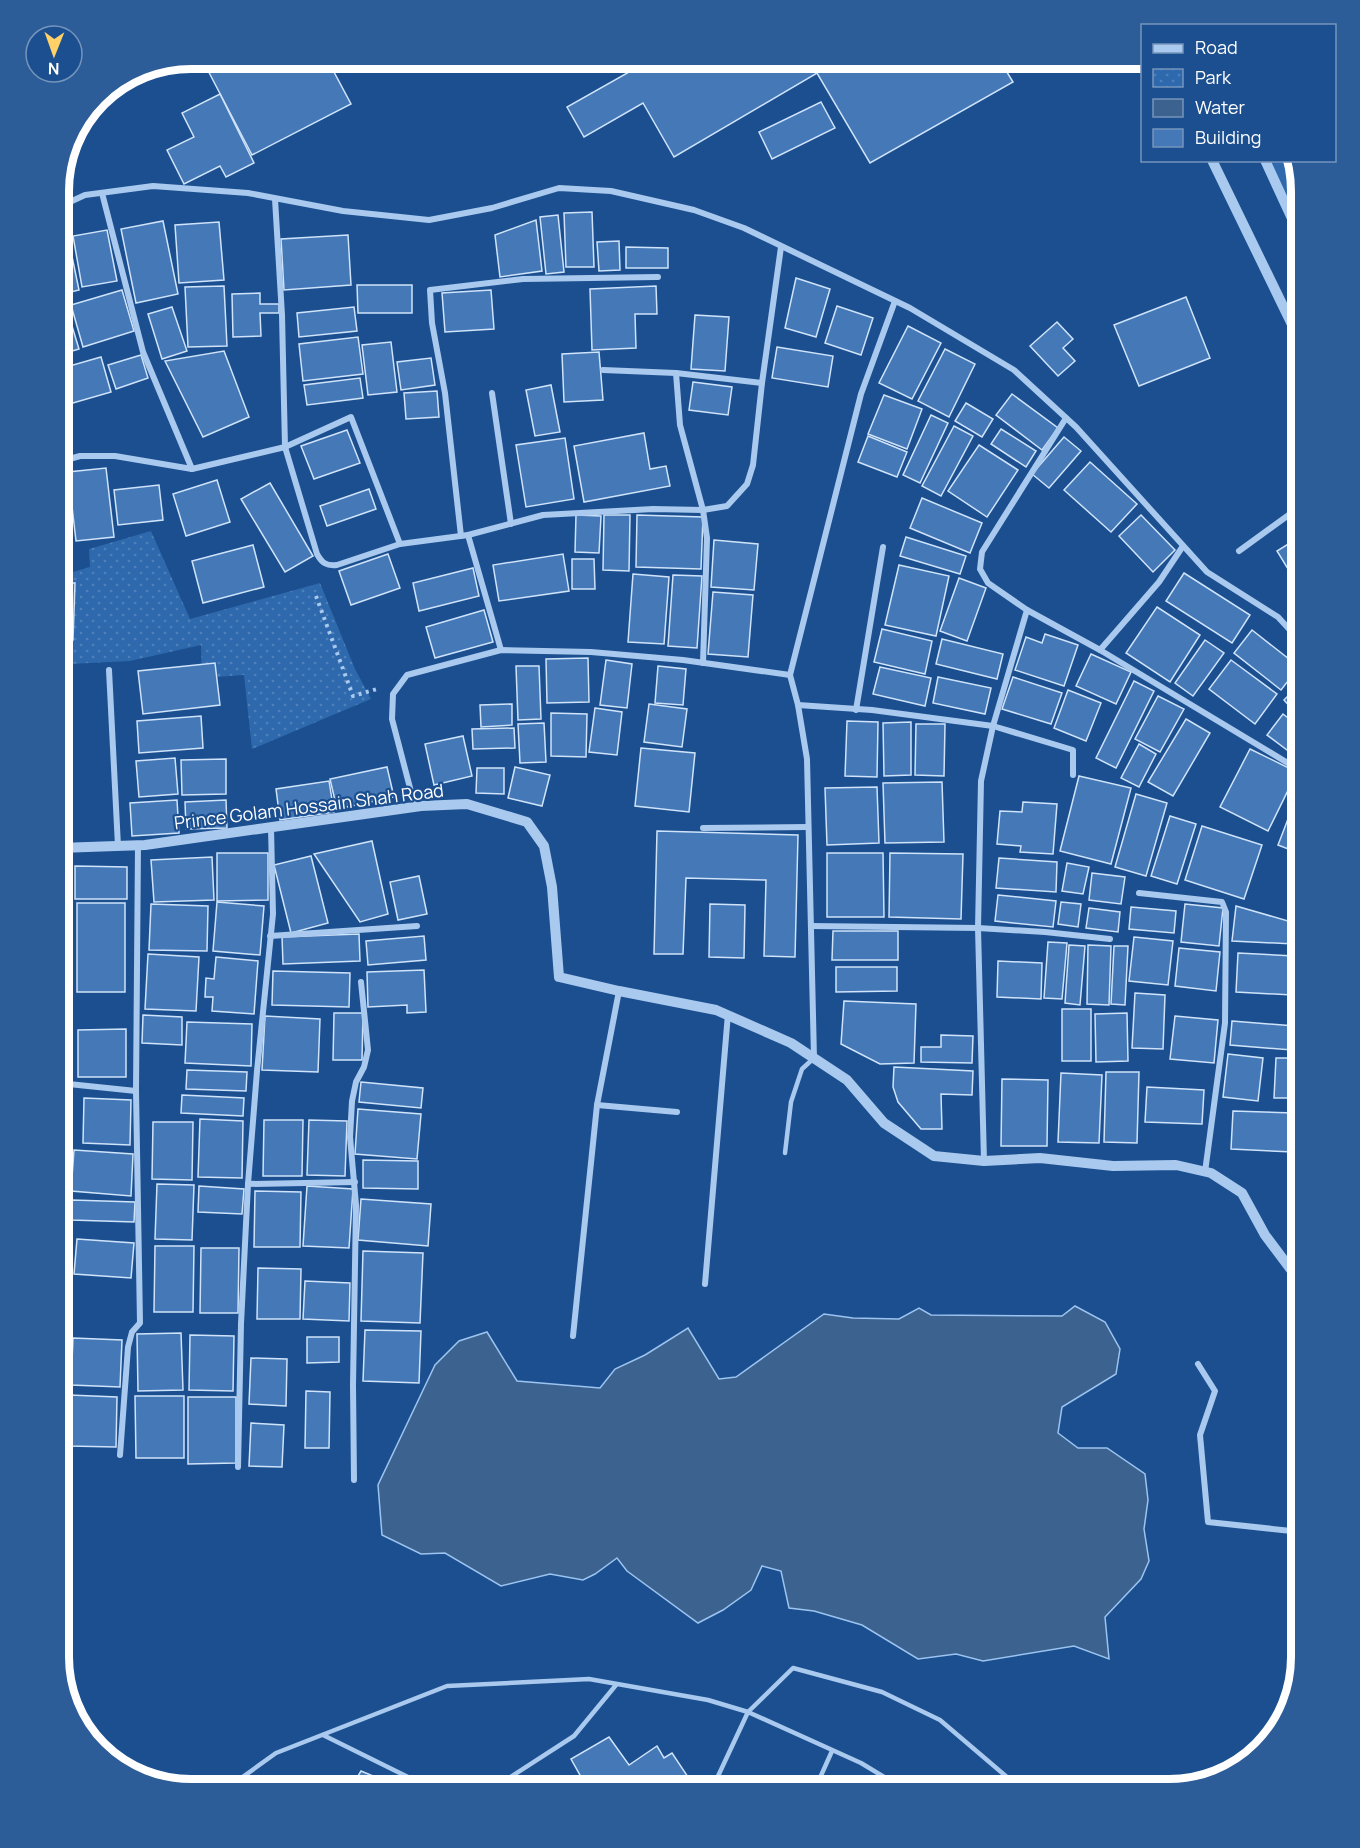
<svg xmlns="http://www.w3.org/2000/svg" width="1360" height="1848" viewBox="0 0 1360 1848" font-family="Manrope,sans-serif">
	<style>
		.grass { fill: #2e69ad }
		.park { fill: url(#park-dots) }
		.water { fill: #3c6290; stroke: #9cc4f0; stroke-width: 1.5 }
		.building { fill: #4478b7; stroke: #cfe3fa; stroke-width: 1.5 }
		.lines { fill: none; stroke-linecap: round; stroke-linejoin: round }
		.path { stroke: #a9c9ee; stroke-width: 4; stroke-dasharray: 3 4.5; stroke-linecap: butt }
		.service { stroke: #a9c9ee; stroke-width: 4.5 }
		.minor { stroke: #a9c9ee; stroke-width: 6 }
		.tertiary { stroke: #a9c9ee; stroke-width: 10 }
		.labels { text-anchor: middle; stroke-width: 4.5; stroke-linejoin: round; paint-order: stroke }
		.street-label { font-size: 18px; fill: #fff; stroke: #1b4f8f }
		.rim { fill: none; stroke: #fff; stroke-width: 8 }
	</style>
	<defs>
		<pattern id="park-dots" width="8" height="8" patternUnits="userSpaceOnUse" patternTransform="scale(1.5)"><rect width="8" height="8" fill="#2e69ad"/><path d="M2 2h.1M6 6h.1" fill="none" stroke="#4d80b9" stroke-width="1.8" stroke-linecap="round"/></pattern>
	</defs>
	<rect width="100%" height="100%" fill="#1b4f8f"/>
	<!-- grass -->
	<polygon class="grass" points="1260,161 1293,161 1301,191 1301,251"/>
	<!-- park -->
	<polygon class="park" points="151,531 190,619 320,583 355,669 371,699 252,749 244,675 202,678 201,645 130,661 70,664 59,596 59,576 90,567 89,549"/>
	<!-- water -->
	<polygon class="water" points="1075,1306 1105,1322 1120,1349 1116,1374 1062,1407 1058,1433 1078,1448 1107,1448 1145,1474 1148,1500 1144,1529 1149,1561 1141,1579 1105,1617 1109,1659 1074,1646 983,1661 956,1654 918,1659 862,1625 814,1611 789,1608 781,1571 762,1566 751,1590 723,1610 698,1623 627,1571 617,1558 595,1574 583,1580 550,1574 501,1586 445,1553 421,1554 382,1535 378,1485 435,1365 459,1341 487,1332 517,1381 600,1388 615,1369 645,1355 688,1328 719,1379 736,1377 824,1314 853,1318 899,1319 919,1308 931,1315 1062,1316"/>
	<!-- building -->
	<g class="building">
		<polygon points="202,59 327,59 351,104 252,155"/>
		<polygon points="652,59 999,59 1013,82 870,163 817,73 674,157 643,103 584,137 567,107"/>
		<polygon points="220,94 254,163 226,177 220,166 184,184 167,150 194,137 182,113"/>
		<polygon points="821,102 835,128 772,159 759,132"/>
		<polygon points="592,212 594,267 566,267 564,213"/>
		<polygon points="558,215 564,272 546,274 540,217"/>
		<polygon points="536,220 542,271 500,277 495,235"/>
		<polygon points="163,221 178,294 136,303 121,229"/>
		<polygon points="219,222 224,280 179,283 175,225"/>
		<polygon points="107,230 117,281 82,287 73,236"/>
		<polygon points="348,235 351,285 284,290 281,239"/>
		<polygon points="619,241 620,270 599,271 597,242"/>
		<polygon points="69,242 79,290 59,295 59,244"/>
		<polygon points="626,247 668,248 668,268 626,268"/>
		<polygon points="796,278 830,289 816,337 785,328"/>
		<polygon points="357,285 412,285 412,313 358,313"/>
		<polygon points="224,286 227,346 188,347 185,287"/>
		<polygon points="656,286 657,314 635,314 636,348 592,350 590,289"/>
		<polygon points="122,290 134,331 83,347 71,305"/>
		<polygon points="491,290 494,329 445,332 442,293"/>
		<polygon points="260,293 260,304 279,304 279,313 260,313 261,336 233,337 232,294"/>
		<polygon points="1186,297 1210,358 1139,386 1114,325"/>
		<polygon points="65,303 79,349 59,355 59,305"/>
		<polygon points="837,306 873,318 861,355 825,343"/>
		<polygon points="172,307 187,351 162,359 148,314"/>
		<polygon points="354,307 357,331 299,337 297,313"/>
		<polygon points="695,315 729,317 725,371 691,369"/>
		<polygon points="1057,322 1073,339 1063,348 1075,361 1058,376 1030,346"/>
		<polygon points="908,326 941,343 912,399 879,383"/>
		<polygon points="358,337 363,374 303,381 299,344"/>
		<polygon points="391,342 397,392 368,395 362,345"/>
		<polygon points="777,347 833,356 828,387 772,378"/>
		<polygon points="945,349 975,364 949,417 918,401"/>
		<polygon points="224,351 249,417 203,437 165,361"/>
		<polygon points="599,352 603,400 564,402 562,354"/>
		<polygon points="141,355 148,378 116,389 108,365"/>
		<polygon points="101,357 111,392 59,407 59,369"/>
		<polygon points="431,358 435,385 401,390 397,362"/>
		<polygon points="360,378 363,398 307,405 304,385"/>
		<polygon points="693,382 732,387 728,415 689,410"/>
		<polygon points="551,385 560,432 535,436 526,390"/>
		<polygon points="437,391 439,417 406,419 404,393"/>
		<polygon points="1012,394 1058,428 1042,450 996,415"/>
		<polygon points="884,395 922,409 907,449 868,434"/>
		<polygon points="966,403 993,419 982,437 955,421"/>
		<polygon points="931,415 948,423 920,483 903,475"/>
		<polygon points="954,426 973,436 941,496 922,486"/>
		<polygon points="1001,429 1036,451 1026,467 991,444"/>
		<polygon points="347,430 360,463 314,479 301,446"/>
		<polygon points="644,433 650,469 666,466 670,486 584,502 574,446"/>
		<polygon points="868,436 907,452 897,477 858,462"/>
		<polygon points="1064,437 1081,451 1049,488 1032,474"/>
		<polygon points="565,438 574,499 526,507 516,445"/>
		<polygon points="979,445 1018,470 987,517 948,491"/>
		<polygon points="1090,462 1137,504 1111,532 1064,490"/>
		<polygon points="106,468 114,537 76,541 68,472"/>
		<polygon points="217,480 230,522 186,536 173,494"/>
		<polygon points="270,483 313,556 285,572 241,499"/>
		<polygon points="159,485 163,520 118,525 114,490"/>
		<polygon points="369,489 376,509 327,526 320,506"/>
		<polygon points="922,498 982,523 970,553 910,528"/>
		<polygon points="576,515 601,516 599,553 575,552"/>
		<polygon points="604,515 630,515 629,571 603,570"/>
		<polygon points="637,515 703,517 701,569 636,567"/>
		<polygon points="1141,515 1175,550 1153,572 1119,536"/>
		<polygon points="59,524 62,563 59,563"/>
		<polygon points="1301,536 1301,579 1296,582 1277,551"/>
		<polygon points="906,537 966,556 960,574 900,556"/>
		<polygon points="714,540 758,544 754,590 711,587"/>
		<polygon points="253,545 264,587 203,603 192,561"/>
		<polygon points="388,554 400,588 351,605 339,571"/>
		<polygon points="563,554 569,591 499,601 493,565"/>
		<polygon points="572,559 594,559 595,589 572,589"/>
		<polygon points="899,565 949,576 936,636 885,625"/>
		<polygon points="473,568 479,596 419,611 413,583"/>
		<polygon points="1184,573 1250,615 1232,643 1166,601"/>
		<polygon points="633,574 669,577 664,644 628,642"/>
		<polygon points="673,575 702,576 697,648 668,646"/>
		<polygon points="959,578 986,588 967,641 940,631"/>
		<polygon points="59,583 75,583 73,640 59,639"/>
		<polygon points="713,592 753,595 748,657 708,654"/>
		<polygon points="1157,607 1200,635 1170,682 1126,653"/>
		<polygon points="484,610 493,642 435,658 426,627"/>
		<polygon points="882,629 932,641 925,674 874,662"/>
		<polygon points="1252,630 1299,667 1281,690 1234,653"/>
		<polygon points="1045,634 1078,645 1064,686 1015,670 1026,637 1042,643"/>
		<polygon points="942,639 1003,654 997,679 936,664"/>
		<polygon points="1205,640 1224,653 1193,696 1175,683"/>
		<polygon points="1091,654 1131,672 1116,704 1076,686"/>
		<polygon points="588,658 589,702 547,703 546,659"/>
		<polygon points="606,660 632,664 627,708 600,705"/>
		<polygon points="1231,660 1277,694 1255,724 1209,689"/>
		<polygon points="215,663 220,705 143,714 138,671"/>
		<polygon points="516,666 539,666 541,719 518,720"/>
		<polygon points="658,666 686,669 683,705 655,703"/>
		<polygon points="880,667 931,678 925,706 873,694"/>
		<polygon points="938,677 991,688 985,714 933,703"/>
		<polygon points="1013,677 1062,693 1051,724 1002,709"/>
		<polygon points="1134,681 1154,691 1116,768 1096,758"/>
		<polygon points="1301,683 1301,719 1284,700"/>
		<polygon points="1068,690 1101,703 1086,741 1054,728"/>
		<polygon points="70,695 70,757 59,757 59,696"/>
		<polygon points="1158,696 1184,709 1160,752 1135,739"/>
		<polygon points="512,704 512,725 481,727 480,705"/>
		<polygon points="649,704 687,709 682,747 644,742"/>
		<polygon points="595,708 622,712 617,755 589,752"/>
		<polygon points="551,713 587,714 586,757 551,756"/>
		<polygon points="1283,714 1301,728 1301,739 1291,753 1267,735"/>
		<polygon points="201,716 203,748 139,753 137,721"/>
		<polygon points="1186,719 1210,733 1173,796 1148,782"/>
		<polygon points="847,721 878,722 877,777 845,776"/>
		<polygon points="911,722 911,775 884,776 883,723"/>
		<polygon points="544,723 546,762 520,763 518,724"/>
		<polygon points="916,724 945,724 944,776 915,775"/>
		<polygon points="514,728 515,748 473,749 472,729"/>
		<polygon points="463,736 472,776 434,785 425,744"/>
		<polygon points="1139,744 1156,754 1139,787 1121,778"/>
		<polygon points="641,748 695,753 689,812 635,806"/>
		<polygon points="1250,749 1297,772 1268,831 1220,807"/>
		<polygon points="175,758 178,794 139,797 136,761"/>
		<polygon points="226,759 226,794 182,795 181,760"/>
		<polygon points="59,762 70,762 69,787 59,787"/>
		<polygon points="387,767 394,797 337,809 330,779"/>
		<polygon points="515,767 550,775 542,806 508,798"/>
		<polygon points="477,768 504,768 504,794 476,793"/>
		<polygon points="1079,776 1131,788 1111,864 1060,851"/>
		<polygon points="329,781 334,812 280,820 276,789"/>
		<polygon points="942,782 944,842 885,843 883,783"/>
		<polygon points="877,787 879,843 827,845 825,788"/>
		<polygon points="1136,794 1167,803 1146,876 1115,867"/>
		<polygon points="59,798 69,798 68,837 59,837"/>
		<polygon points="177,800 179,833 132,836 130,803"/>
		<polygon points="226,800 227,828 186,829 185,802"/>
		<polygon points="1023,802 1057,804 1053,854 1020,852 1021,846 997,844 1000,811 1022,812"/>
		<polygon points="1170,816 1196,824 1177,884 1151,876"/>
		<polygon points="1288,819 1301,825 1301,854 1278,845"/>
		<polygon points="1202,826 1262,845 1244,899 1185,880"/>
		<polygon points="657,831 798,835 795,957 764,956 766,880 686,878 683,954 654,954"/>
		<polygon points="372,841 388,914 360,922 314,854"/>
		<polygon points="217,853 268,853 268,900 217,901"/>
		<polygon points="827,853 883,853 884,917 827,917"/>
		<polygon points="890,853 963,854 961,919 889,917"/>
		<polygon points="311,856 328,923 291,933 274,865"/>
		<polygon points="212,857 214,900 154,902 151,860"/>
		<polygon points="999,858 1057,862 1056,892 996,888"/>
		<polygon points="1067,863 1089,867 1083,894 1062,891"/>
		<polygon points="75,866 127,867 127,899 75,899"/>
		<polygon points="59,868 69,869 67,920 59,919"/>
		<polygon points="1092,873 1125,877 1121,904 1089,900"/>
		<polygon points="419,876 427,914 398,920 390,882"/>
		<polygon points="998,895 1056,901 1053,927 995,921"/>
		<polygon points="217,902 264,906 260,955 213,951"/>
		<polygon points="1061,902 1081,904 1078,927 1058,924"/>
		<rect x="77" y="903" width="48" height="89"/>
		<polygon points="151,904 208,906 207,951 149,950"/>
		<polygon points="710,904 745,905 744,958 709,957"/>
		<polygon points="1185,904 1223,908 1219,946 1181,942"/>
		<polygon points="1236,906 1295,923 1294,944 1232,941"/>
		<polygon points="1131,907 1176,911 1174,933 1129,929"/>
		<polygon points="1089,908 1120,912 1118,932 1086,928"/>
		<polygon points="833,931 898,931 898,960 832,960"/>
		<polygon points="359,934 360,961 283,964 282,937"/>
		<polygon points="424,936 426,960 368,965 366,941"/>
		<polygon points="1134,937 1173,941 1168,985 1129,981"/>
		<polygon points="1048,942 1067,943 1062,999 1044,998"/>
		<polygon points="1069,945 1085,946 1080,1005 1065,1003"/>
		<polygon points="1088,945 1111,946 1109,1005 1087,1004"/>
		<polygon points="1114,946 1128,946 1125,1005 1111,1004"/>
		<polygon points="1179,948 1220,952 1216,991 1175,986"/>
		<polygon points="1238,953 1294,956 1292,995 1236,992"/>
		<polygon points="148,954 199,957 196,1011 145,1009"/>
		<polygon points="216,957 258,961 254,1014 212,1011 213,997 205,997 206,978 214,979"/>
		<polygon points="998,961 1042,963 1041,999 997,997"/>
		<polygon points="836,967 897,967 897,991 836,992"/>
		<polygon points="424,970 426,1012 407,1013 407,1005 368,1007 367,972"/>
		<polygon points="273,971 350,973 349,1007 272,1005"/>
		<polygon points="1135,993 1165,995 1163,1049 1132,1048"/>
		<polygon points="844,1001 916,1004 914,1063 880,1064 841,1044"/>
		<rect x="1062" y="1009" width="29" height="52"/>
		<polygon points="334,1013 363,1013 362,1060 333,1060"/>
		<polygon points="1127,1013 1128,1061 1096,1062 1095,1014"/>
		<polygon points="143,1015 182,1017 182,1045 142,1043"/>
		<polygon points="265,1016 320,1019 318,1072 262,1070"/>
		<polygon points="1175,1016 1218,1020 1214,1063 1170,1059"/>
		<polygon points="1232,1021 1295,1026 1292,1050 1230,1045"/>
		<polygon points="187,1022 252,1024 251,1066 185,1063"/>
		<polygon points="126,1029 126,1077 78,1077 78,1030"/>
		<polygon points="941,1035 973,1036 972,1063 921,1062 921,1047 941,1047"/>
		<polygon points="1228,1054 1263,1058 1258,1101 1223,1097"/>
		<polygon points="1276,1058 1297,1058 1296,1098 1274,1098"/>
		<polygon points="894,1067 973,1071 972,1095 941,1094 942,1129 921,1129 898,1102 893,1087"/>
		<polygon points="187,1070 247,1072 246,1091 186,1089"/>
		<polygon points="1106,1072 1139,1072 1137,1143 1104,1142"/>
		<polygon points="1061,1073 1102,1075 1099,1143 1058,1142"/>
		<polygon points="1002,1079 1048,1080 1047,1146 1001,1146"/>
		<polygon points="361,1082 423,1088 421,1108 359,1102"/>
		<polygon points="1147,1087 1204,1090 1202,1124 1145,1122"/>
		<polygon points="182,1095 244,1098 243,1116 181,1113"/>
		<polygon points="84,1098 131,1100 130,1145 83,1143"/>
		<polygon points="358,1109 421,1114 417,1159 355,1154"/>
		<polygon points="1233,1111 1294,1113 1293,1152 1231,1149"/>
		<polygon points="200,1119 243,1121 242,1178 198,1177"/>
		<polygon points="264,1120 303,1120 302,1176 263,1176"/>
		<polygon points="309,1120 347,1121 345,1176 307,1175"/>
		<polygon points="153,1122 193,1122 192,1180 152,1179"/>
		<polygon points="74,1150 133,1154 131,1196 71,1191"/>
		<polygon points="363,1160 418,1161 418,1189 363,1188"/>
		<polygon points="59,1165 71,1166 70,1191 59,1190"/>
		<polygon points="157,1184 194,1185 192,1240 155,1239"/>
		<polygon points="199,1186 244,1189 242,1214 198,1212"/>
		<polygon points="307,1186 353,1189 349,1248 303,1246"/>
		<polygon points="255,1191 301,1192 300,1247 254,1247"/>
		<polygon points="361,1199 431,1204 428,1246 358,1240"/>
		<polygon points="72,1200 135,1202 134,1222 71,1220"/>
		<polygon points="77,1239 134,1243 131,1278 74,1274"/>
		<polygon points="155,1246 194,1246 193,1312 154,1312"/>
		<polygon points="201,1248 239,1248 238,1313 200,1313"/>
		<polygon points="363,1251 423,1253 420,1323 361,1321"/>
		<polygon points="59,1261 67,1261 66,1310 59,1310"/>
		<polygon points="258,1268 301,1269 300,1319 257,1319"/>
		<polygon points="305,1281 350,1283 349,1321 303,1319"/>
		<rect x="59" y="1318" width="6" height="33"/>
		<polygon points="365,1330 421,1331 419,1383 363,1381"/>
		<polygon points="181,1333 183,1390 138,1391 137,1334"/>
		<polygon points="190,1335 234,1336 233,1391 189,1390"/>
		<polygon points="307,1337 339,1337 339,1362 307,1363"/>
		<polygon points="73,1338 122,1340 120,1387 71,1385"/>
		<polygon points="251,1358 287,1359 286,1406 249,1404"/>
		<polygon points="306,1391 330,1392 329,1448 305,1448"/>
		<polygon points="69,1395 117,1397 116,1447 68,1446"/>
		<polygon points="135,1396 184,1396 184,1458 136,1458"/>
		<polygon points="188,1397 236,1397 236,1463 188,1464"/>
		<polygon points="251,1423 284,1425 282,1467 249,1466"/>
		<polygon points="609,1737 629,1765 657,1746 664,1758 672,1753 696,1789 576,1789 585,1784 571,1759"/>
		<polygon points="361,1771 402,1788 402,1789 350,1789"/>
	</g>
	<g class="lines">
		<!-- path -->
		<polyline class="path" points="316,596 353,696 377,689"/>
		<!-- service -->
		<g class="service">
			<polyline points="785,1153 791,1102 802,1069 814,1058"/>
			<polyline points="323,1735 410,1778 447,1789"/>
			<polyline points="226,1789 276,1753 447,1686 589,1679 708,1700 748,1712 861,1763 904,1789"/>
			<polyline points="471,1789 498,1785 574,1736 616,1685"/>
			<polyline points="712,1789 748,1712 793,1668 882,1692 940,1720 1021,1789"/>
			<polyline points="815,1789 832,1751"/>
		</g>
		<!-- minor -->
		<g class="minor">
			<polyline points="102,193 143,352 192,469"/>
			<path d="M 275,199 L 282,315 L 285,447 L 317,554 C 322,563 326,566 337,565 L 400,544 L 468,535"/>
			<polyline points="59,207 85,195 153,186 248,193 343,211 429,220 492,208 559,188 611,191 694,210 744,228 910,308 1014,370 1076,427 1207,572 1278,617 1301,642"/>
			<polyline points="676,373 680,425 703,510 707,538 703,663"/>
			<polyline points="762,383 781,247"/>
			<polyline points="492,393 511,524"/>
			<polyline points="1066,418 982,552 980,569 988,583 1027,610 1100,650 1301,771"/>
			<polyline points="59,462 80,456 115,456 192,469 285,447 351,417 400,544"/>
			<polyline points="461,536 445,393 432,323 430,290 523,279 658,277"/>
			<polyline points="1239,551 1301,506"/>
			<polyline points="501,650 468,535 543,515 653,509 703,510 727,506 747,484 753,465 762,383 676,373 603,370"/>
			<polyline points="1100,650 1159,582 1183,546"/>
			<polyline points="109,670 118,846"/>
			<polyline points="798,705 872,710 993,726 1073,750 1073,775"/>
			<polyline points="856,710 883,547"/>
			<polyline points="415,807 392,719 393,694 407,675 501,650 591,652 683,660 790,675"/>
			<polyline points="703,828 808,827"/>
			<polyline points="1139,893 1222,902 1226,912 1225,1023 1205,1172"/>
			<polyline points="811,926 978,928 1045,932 1110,939"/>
			<polyline points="270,936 417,926"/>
			<polyline points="814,1058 807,759 798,705 790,675 861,394 895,301"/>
			<polyline points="59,1083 136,1091"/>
			<polyline points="597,1105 677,1112"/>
			<polyline points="984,1161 978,928 981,781 993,726 1027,610"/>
			<polyline points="248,1184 355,1182"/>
			<polyline points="705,1284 728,1014"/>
			<polyline points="573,1336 597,1105 619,991"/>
			<polyline points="1198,1364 1215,1391 1200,1435 1208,1522 1301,1532"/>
			<polyline points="120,1455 128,1347 132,1332 140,1323 136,1091 138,845"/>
			<polyline points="238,1467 241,1324 248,1184 257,1071 273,914 271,828"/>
			<polyline points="354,1480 353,1385 356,1205 350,1137 352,1101 356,1082 364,1067 368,1050 361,982"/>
			<polyline points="1294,1630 1301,1631"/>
		</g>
		<!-- tertiary -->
		<g class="tertiary">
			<polyline points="1212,160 1301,343"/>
			<polyline points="1265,160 1301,238"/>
			<polyline points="59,848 145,845 421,806 467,804 527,822 544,846 552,887 559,977 619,991 716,1010 791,1043 847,1080 884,1123 934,1156 984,1161 1040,1158 1113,1166 1176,1165 1211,1173 1242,1193 1265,1235 1292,1271 1301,1277"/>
		</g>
	</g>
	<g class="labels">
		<!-- street labels -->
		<g class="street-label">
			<text transform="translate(309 807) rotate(-7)" y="6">Prince Golam Hossain Shah Road</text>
		</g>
	</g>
	<!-- crop -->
	<path d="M0 0H1360V1848H0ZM191 69H1169A122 122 0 0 1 1291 191V1657A122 122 0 0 1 1169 1779H191A122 122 0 0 1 69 1657V191A122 122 0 0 1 191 69Z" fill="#2d5d98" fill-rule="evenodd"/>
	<path class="rim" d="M191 69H1169A122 122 0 0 1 1291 191V1657A122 122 0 0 1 1169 1779H191A122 122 0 0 1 69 1657V191A122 122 0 0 1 191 69Z"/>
	<!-- legend -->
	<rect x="1141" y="24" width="195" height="138" fill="#1b4f8f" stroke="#7695bc" stroke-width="1.5"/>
	<rect x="1153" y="44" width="30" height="9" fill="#a9c9ee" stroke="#7695bc" stroke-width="1.5"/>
	<text x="1195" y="54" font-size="18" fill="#ffffff">Road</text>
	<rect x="1153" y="69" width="30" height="18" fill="url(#park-dots)" stroke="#7695bc" stroke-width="1.5"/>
	<text x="1195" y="84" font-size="18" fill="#ffffff">Park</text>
	<rect x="1153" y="99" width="30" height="18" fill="#3c6290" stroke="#7695bc" stroke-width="1.5"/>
	<text x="1195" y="114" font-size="18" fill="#ffffff">Water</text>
	<rect x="1153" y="129" width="30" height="18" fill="#4478b7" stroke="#7695bc" stroke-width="1.5"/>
	<text x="1195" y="144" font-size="18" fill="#ffffff">Building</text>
	<!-- north arrow -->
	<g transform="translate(54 54) rotate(181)"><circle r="28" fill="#1b4f8f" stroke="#7695bc" stroke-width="1.5"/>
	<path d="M0-4.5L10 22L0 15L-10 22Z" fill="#ffd166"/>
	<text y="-9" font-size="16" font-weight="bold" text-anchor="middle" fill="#ffffff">N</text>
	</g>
</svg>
